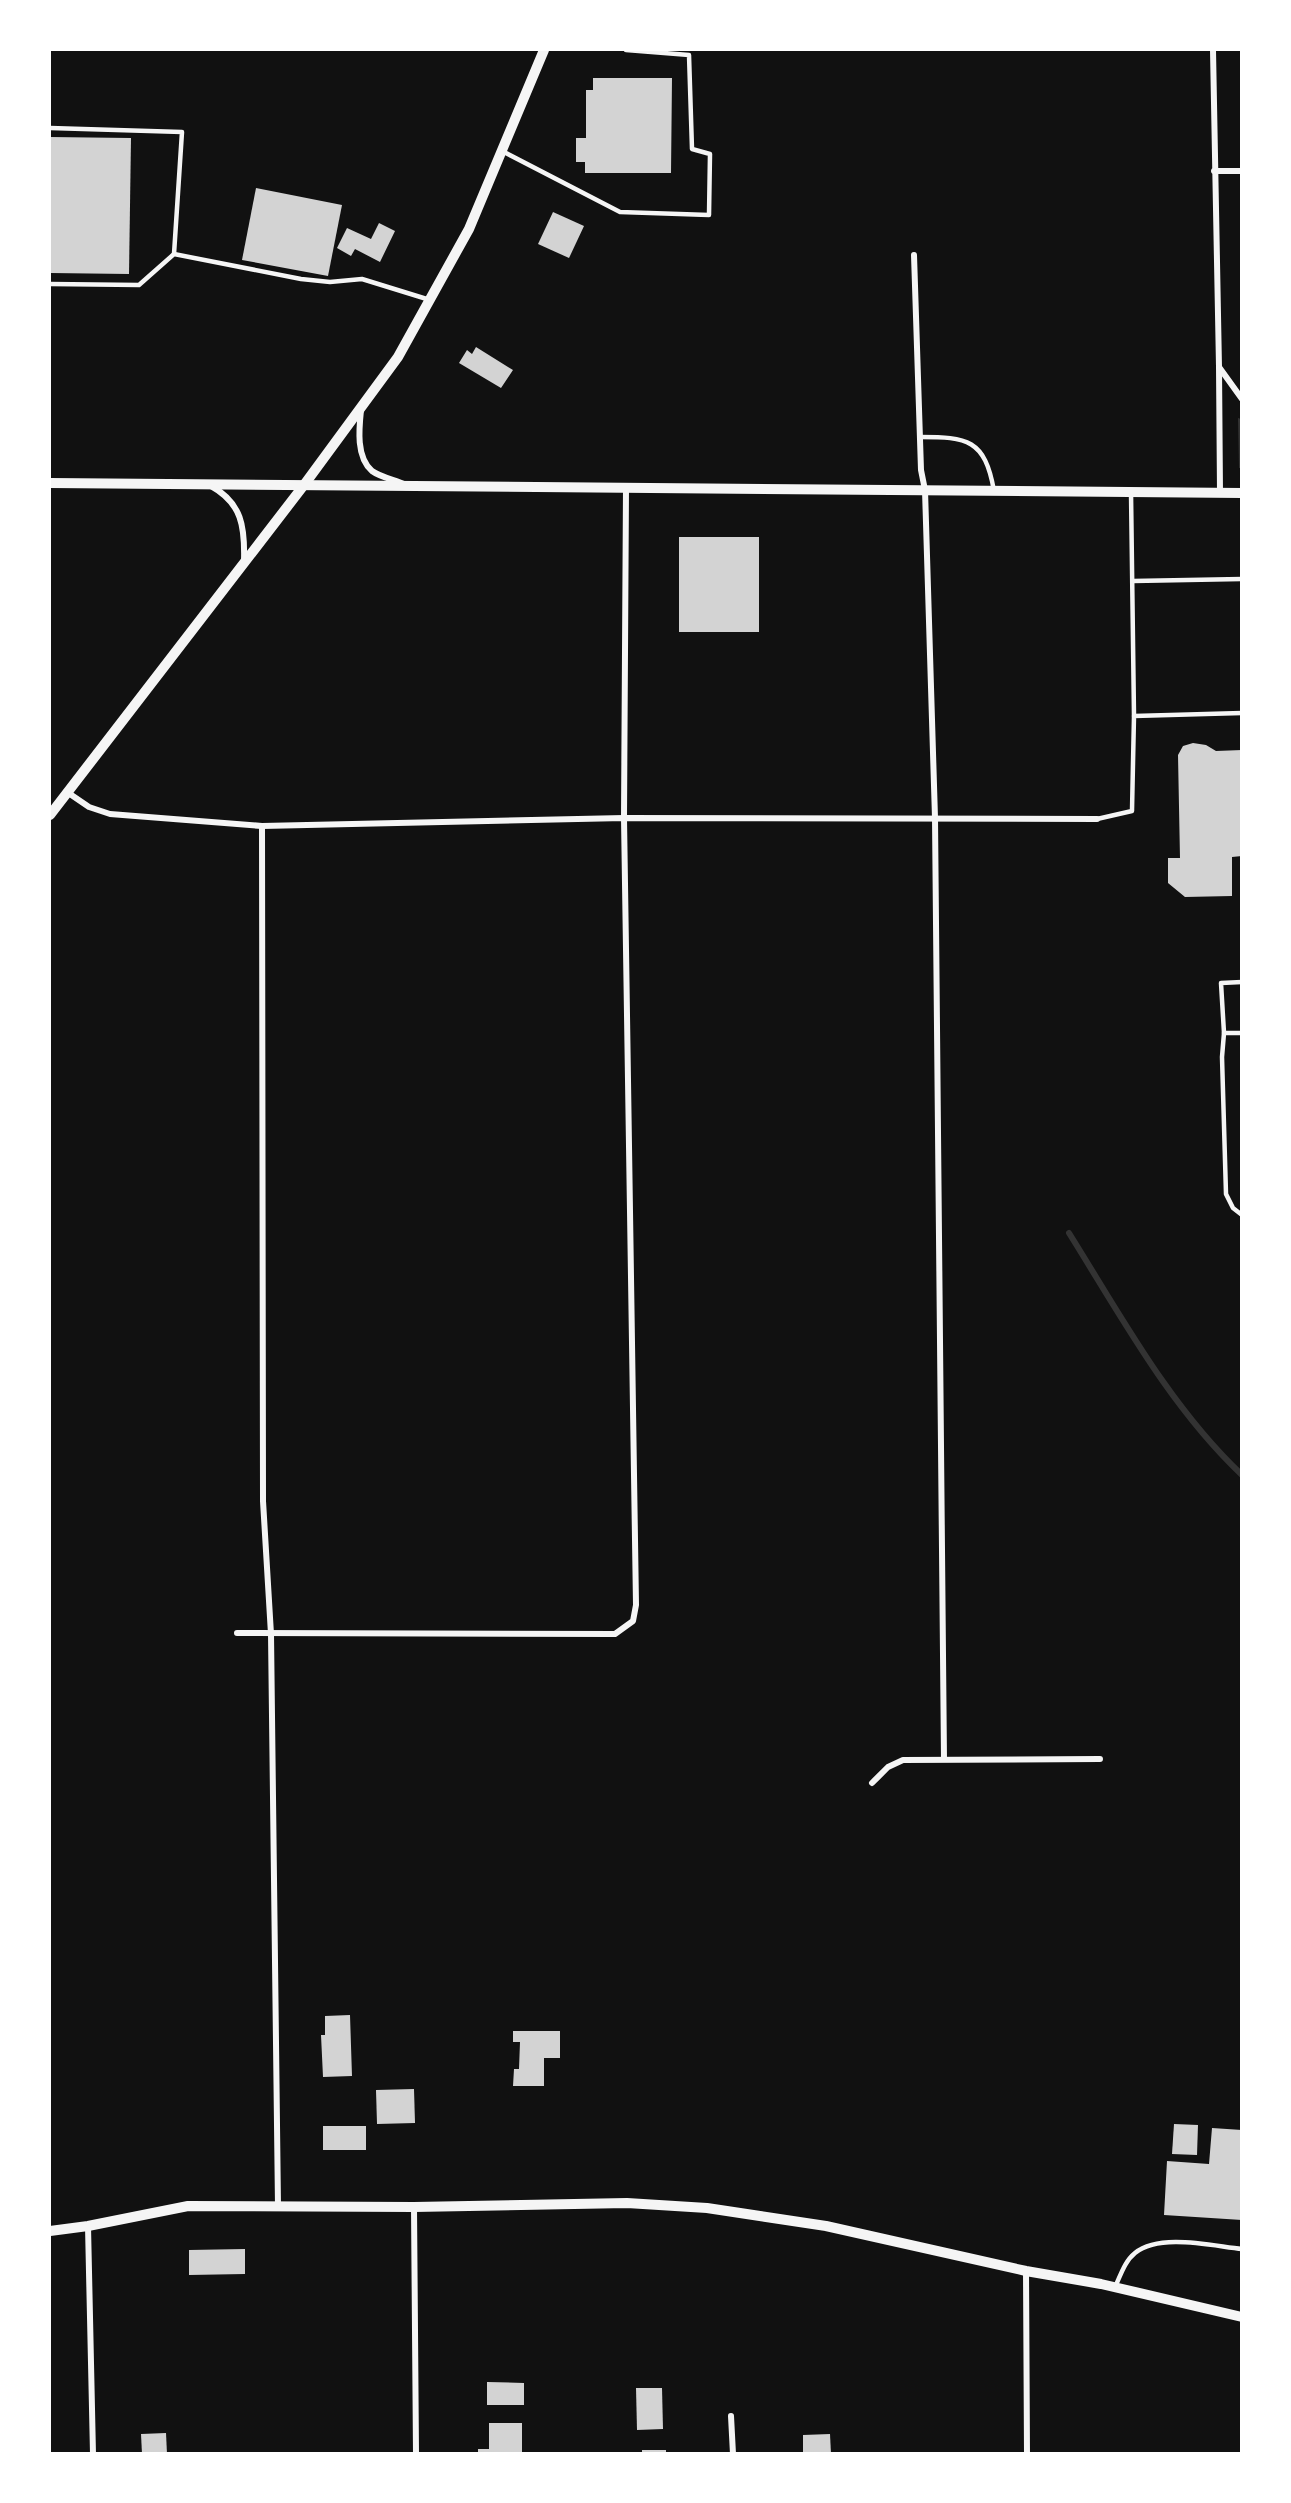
<svg xmlns="http://www.w3.org/2000/svg" width="1291" height="2503" viewBox="0 0 1291 2503" font-family="'Golos Text',sans-serif">
	<style>
		.water { fill: #333 }
		.lines { fill: none; stroke-linecap: round; stroke-linejoin: round }
		.stream { stroke: #333; stroke-width: 6 }
		.building { fill: #d3d3d3 }
		.service { stroke: #f5f5f5; stroke-width: 4.5 }
		.minor { stroke: #f5f5f5; stroke-width: 6 }
		.tertiary { stroke: #f5f5f5; stroke-width: 10 }
	</style>
	<rect width="100%" height="100%" fill="#111"/>
	<!-- water -->
	<polygon class="water" points="1238,418 1241,419 1241,468 1239,468"/>
	<g class="lines">
		<!-- stream -->
		<path class="stream" d="M 1069,1233 C 1121,1316 1170,1407 1242,1475"/>
	</g>
	<!-- building -->
	<g class="building">
		<polygon points="593,78 672,78 671,173 585,173 585,162 576,162 576,138 586,138 586,90 593,90"/>
		<polygon points="50,137 131,138 129,274 50,273"/>
		<polygon points="256,188 342,205 328,276 242,260"/>
		<polygon points="553,212 584,226 569,258 538,244"/>
		<polygon points="379,223 395,231 380,262 355,249 351,256 337,248 347,228 371,239"/>
		<polygon points="476,347 513,370 501,388 459,363 467,350 472,354"/>
		<rect x="679" y="537" width="80" height="95"/>
		<polygon points="1193,743 1206,745 1216,751 1242,750 1242,856 1232,857 1232,896 1185,897 1168,883 1168,858 1180,858 1178,755 1183,746"/>
		<polygon points="350,2015 352,2076 323,2077 321,2035 325,2035 325,2016"/>
		<polygon points="513,2031 560,2031 560,2058 544,2058 544,2086 513,2086 514,2069 519,2069 520,2042 513,2042"/>
		<polygon points="414,2089 415,2123 377,2124 376,2090"/>
		<polygon points="1174,2124 1198,2125 1197,2155 1172,2154"/>
		<rect x="323" y="2126" width="43" height="24"/>
		<polygon points="1212,2128 1242,2130 1242,2220 1164,2215 1167,2161 1209,2164"/>
		<polygon points="245,2249 245,2274 189,2275 189,2250"/>
		<polygon points="487,2382 524,2383 524,2405 487,2405"/>
		<polygon points="636,2388 662,2388 663,2429 637,2430"/>
		<polygon points="489,2423 522,2423 522,2454 478,2454 478,2449 489,2449"/>
		<polygon points="166,2433 167,2454 142,2454 141,2434"/>
		<polygon points="830,2434 831,2454 803,2454 803,2435"/>
		<rect x="642" y="2450" width="24" height="4"/>
	</g>
	<g class="lines">
		<!-- service -->
		<g class="service">
			<polyline points="50,128 182,132 174,254"/>
			<polyline points="502,151 620,212 709,215 710,154 692,149 689,55 626,50"/>
			<polyline points="50,284 139,285 174,254 301,279 330,282 362,279 430,300"/>
			<path d="M 920,437 C 967,437 985,439 994,491"/>
			<polyline points="1131,492 1134,716"/>
			<polyline points="1133,581 1242,579"/>
			<polyline points="1097,819 1132,811 1134,716 1242,713"/>
			<polyline points="1242,982 1221,983 1224,1033 1242,1033"/>
			<polyline points="1224,1033 1222,1057 1226,1194 1233,1208 1242,1215"/>
			<path d="M 1116,2285 C 1121,2274 1125,2261 1135,2253 C 1160,2233 1212,2246 1242,2249"/>
		</g>
		<!-- minor -->
		<g class="minor">
			<polyline points="1213,50 1219,367 1242,399"/>
			<polyline points="1214,171 1242,171"/>
			<polyline points="914,255 921,470 925,490 935,818 944,1759"/>
			<polyline points="1219,367 1220,493"/>
			<path d="M 361,410 C 359,429 356,457 372,471 C 380,477 395,480 404,484"/>
			<path d="M 211,486 C 242,503 245,527 244,561"/>
			<polyline points="67,792 89,807 110,814 262,826 624,818 1097,819"/>
			<polyline points="262,826 263,1501 271,1634 278,2206"/>
			<polyline points="237,1633 615,1634 633,1621 636,1605 624,818 626,488"/>
			<polyline points="872,1783 888,1767 903,1760 1100,1759"/>
			<polyline points="414,2207 416,2454"/>
			<polyline points="88,2226 93,2454"/>
			<polyline points="1026,2271 1027,2454"/>
			<polyline points="731,2416 733,2454"/>
		</g>
		<!-- tertiary -->
		<g class="tertiary">
			<polyline points="50,483 1242,493"/>
			<polyline points="50,815 304,485 398,357 469,229 544,50"/>
			<polyline points="50,2231 88,2226 188,2206 414,2207 627,2203 707,2208 826,2226 1026,2271 1101,2284 1242,2317"/>
		</g>
	</g>
	<!-- border -->
	<rect width="1291" height="2503" fill="none" stroke="#ffffff" stroke-width="102"/>
</svg>
